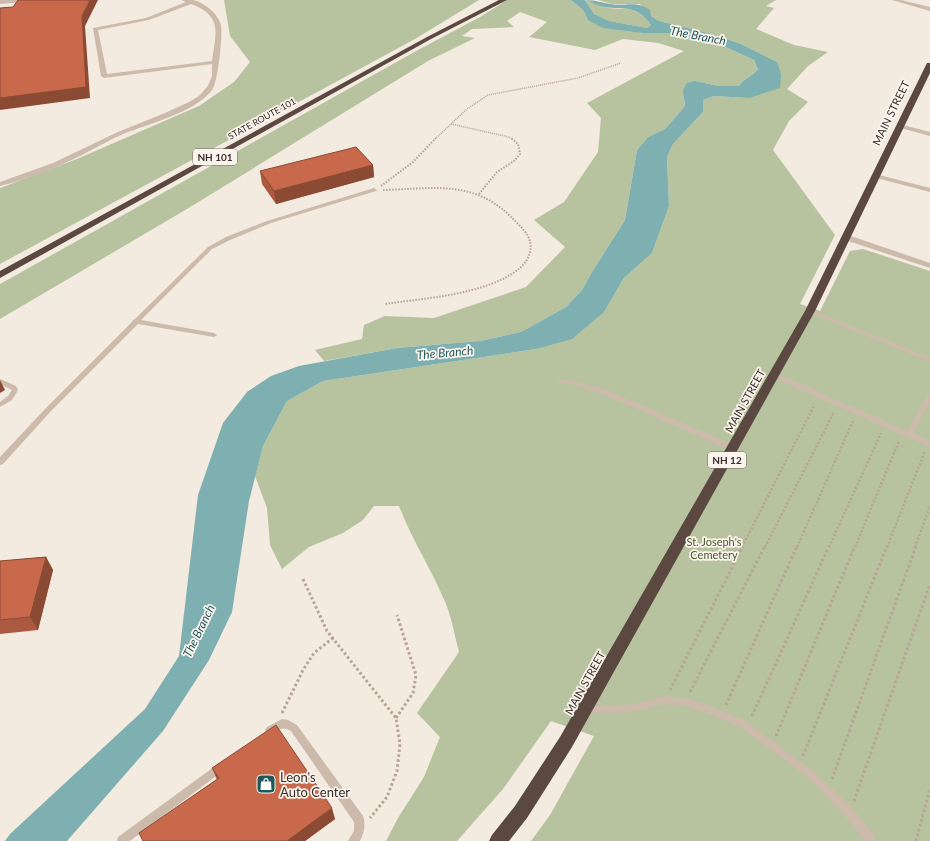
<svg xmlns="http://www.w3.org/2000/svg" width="930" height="841" viewBox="0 0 930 841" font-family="Lato,sans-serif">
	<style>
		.green { fill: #b7c39f }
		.water { fill: #7eafb1 }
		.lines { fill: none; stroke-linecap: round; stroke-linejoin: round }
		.path-far3 { stroke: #b8a495; stroke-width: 1.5; stroke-dasharray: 1 1; stroke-linecap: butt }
		.path-far2 { stroke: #b8a495; stroke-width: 2; stroke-dasharray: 1.5 1.5; stroke-linecap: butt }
		.path-far1 { stroke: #b8a495; stroke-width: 2.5; stroke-dasharray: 2 2; stroke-linecap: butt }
		.path { stroke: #b8a495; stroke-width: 3; stroke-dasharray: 2.5 2.5; stroke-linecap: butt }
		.lane { fill: #ccbaab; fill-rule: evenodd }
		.street { fill: #ccbaab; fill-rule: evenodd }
		.highway { fill: #5b4941; fill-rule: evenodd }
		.wall { fill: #ab5a40 }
		.shaded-wall { fill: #8b4a34 }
		.building { fill: #c7694a; stroke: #8b4a34 }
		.labels { text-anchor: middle; stroke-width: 3.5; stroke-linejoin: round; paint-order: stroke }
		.far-street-label { font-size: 9px; fill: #3a2f2a; stroke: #fbf4ed }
		.shield { fill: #fbf4ed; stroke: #746a64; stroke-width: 1 }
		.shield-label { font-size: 10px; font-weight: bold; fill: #3a2f2a }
		.street-label { font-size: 11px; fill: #3a2f2a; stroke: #fbf4ed }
		.park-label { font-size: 11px; fill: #49592e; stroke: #fbf4ed }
		.water-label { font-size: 12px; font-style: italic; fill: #1f585c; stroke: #fbf4ed }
		.near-poi-label { font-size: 13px; fill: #3a2f2a; stroke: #fbf4ed; text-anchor: start }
	</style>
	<rect width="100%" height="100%" fill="#f3eae0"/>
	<!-- green -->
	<g class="green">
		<polygon points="224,0 479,0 415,39 0,264 0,188 77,159 199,106 234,82 250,62 230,36"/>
		<path d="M 507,0 L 571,0 L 583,10 L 588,20 L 643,33 L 666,33 L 683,38 L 712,41 L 754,60 L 758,69 C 752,77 744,78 739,86 L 719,86 L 695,81 L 684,99 L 685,106 L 665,129 L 648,137 L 637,150 L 625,220 L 592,272 L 582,290 L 566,307 L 521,332 L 480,341 L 397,348 L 324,361 L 315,350 L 362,339 L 364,325 L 385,316 L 434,318 L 526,287 L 565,247 L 534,220 L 564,202 L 598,152 L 601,118 L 587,103 L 684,51 L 658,43 L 623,39 L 595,50 L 529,37 L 547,22 L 520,12 L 507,21 L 514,27 L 472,29 L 462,36 L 475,38 L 428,61 L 187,209 L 0,319 L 0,284 L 418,50 L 480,17 Z"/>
		<path d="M 585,0 C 591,1 597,5 603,7 C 626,12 633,2 651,25 L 647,28 L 609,21 L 594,14 Z"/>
		<path d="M 598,0 L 776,0 L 766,6 L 774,8 L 756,29 L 794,45 L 828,52 L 808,66 L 787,89 L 808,102 L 789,121 L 773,150 L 835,235 L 800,304 L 820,311 L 850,251 L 863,249 L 930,271 L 930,841 L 531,841 L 550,815 L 594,736 L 551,721 L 503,789 L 457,841 L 386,841 L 398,818 L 424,777 L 440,737 L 417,713 L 459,652 C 455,637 452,619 446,604 C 432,570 412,540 399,506 L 374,506 L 363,520 L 343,533 L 309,547 L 282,569 L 270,545 L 267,508 L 255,476 L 263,446 L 287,401 L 323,381 L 536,349 L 604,312 L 624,278 L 652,253 L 669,206 L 667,157 L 673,144 L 703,112 L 703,100 L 714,96 L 749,98 L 777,62 L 741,44 L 712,34 L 659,21 L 651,16 L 640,4 L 612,4 Z"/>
	</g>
	<!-- water -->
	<path class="water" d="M 571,0 L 585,0 L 594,14 L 609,21 L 647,28 L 651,25 C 635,4 626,10 604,7 C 598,6 592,2 586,0 C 596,0 602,3 611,4 C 628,7 634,0 650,10 L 651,16 L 659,21 L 712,34 L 741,44 L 777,62 L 781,74 L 780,88 L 749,98 L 714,96 L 703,100 L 703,112 L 673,144 L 667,157 L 669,206 L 652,253 L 624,278 L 604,312 L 572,339 L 536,349 L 323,381 L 287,401 L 263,446 L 249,501 L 232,612 L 209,660 L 163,731 L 67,841 L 5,841 L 10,834 L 145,709 L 179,656 L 198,495 L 223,423 L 247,392 L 271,376 L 299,366 L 397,348 L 480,341 L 521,332 L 566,307 L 582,290 L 592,272 L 625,220 L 637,150 L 648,137 L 665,129 L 685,106 L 683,90 L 687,83 L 695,81 L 719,86 L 739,86 C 744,78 752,77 758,69 L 754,60 L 712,41 L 683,38 L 666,33 L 643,33 L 603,28 L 588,20 L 583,10 Z"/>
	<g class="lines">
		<!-- path-far3 -->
		<g class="path-far3">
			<polyline points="451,124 509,137 512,139"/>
			<polyline points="435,139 467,109 488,95 578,78 621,63"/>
		</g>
		<!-- path-far2 -->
		<g class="path-far2">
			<polyline points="381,186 413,162 436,138"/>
			<path d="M 383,190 C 431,189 472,179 510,216 C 516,222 523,228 528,236 C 534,248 529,260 520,268 C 487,295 425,298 385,304"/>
			<polyline points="479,194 497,172 514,161 520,154 518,144 511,138"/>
		</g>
		<!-- path-far1 -->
		<g class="path-far1">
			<polyline points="742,547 815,404"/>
			<polyline points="765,547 834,412"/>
			<polyline points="797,547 853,421"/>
			<polyline points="829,547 881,433"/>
			<polyline points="855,547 899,441"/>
			<polyline points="887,547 925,451"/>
			<polyline points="915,547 930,506"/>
		</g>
		<!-- path -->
		<g class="path">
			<polyline points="303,579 327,631 396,718 400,744 397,771 387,797 370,818"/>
			<polyline points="670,690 743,546"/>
			<polyline points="690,692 765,546"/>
			<polyline points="726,705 797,546"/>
			<polyline points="282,713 303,670 314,653 333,638"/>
			<polyline points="752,716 829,546"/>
			<polyline points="396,718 413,693 416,675 397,615"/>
			<polyline points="776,736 855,546"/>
			<polyline points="803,756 887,546"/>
			<polyline points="832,779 916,546"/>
			<polyline points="854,801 930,584"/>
			<polyline points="916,841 930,788"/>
		</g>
		<!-- lane -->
		<g class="lane">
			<polygon points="875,174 930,188 930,192 873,177 872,176"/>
			<polygon points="374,188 377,190 376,191 271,223 230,240 212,249 141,320 214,333 217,335 216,336 214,337 138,324 51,411 3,464 0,465 0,457 47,407 132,322 133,320 135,319 208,247 226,237 267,221"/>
			<polygon points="810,309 930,358 930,362 808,312 807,311"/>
			<polygon points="772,373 776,373 907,431 928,394 930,394 930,402 913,433 930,441 930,447 772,377 771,375"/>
			<polygon points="0,379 16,386 18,390 12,400 0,407 0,402 8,396 12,390 0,384"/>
			<polygon points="559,379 571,380 607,390 736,446 737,448 736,450 730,450 603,394 571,384 559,383 558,381"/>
			<polygon points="664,696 685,698 711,706 746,721 817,774 851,806 875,837 876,841 865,841 843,814 811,780 740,727 710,714 685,706 664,704 633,712 614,714 585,713 582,712 580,709 582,706 585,705 614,706 633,704"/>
			<path d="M 282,719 L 288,720 L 297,725 L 363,816 C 366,825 364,833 360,841 L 348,841 L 354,831 L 354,822 L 291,731 C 282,725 278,731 270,734 L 267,733 L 265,730 L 267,727 Z"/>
			<polygon points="221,762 224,764 226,767 224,770 130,841 117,841 118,837 218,764"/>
		</g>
		<!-- street -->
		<g class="street">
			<polygon points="0,0 29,0 26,2 0,4"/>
			<path d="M 181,0 C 185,0 190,0 193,0 C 203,2 218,13 221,25 C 223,34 218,83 212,90 C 196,112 148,124 123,134 C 109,140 96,148 82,155 C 56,168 28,179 0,186 L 0,182 L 53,163 L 118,132 L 165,113 L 189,102 L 199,96 L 208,86 L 212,76 L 212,64 L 104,78 L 101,76 L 93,28 L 146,18 L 186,2 ZM 191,4 C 223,16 216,33 212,61 L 107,74 L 98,30 L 149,20 Z"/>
			<polygon points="892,0 901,0 930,7 930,11"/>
			<polygon points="899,124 930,132 930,136 897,127 897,125"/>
			<polygon points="842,235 848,235 930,263 930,268 842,239"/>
		</g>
		<!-- highway -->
		<g class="highway">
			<polygon points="499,0 507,0 431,39 0,278 0,271 427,37"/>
			<polygon points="927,63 930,63 930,73 815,311 572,747 527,818 509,841 489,841 492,835 515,806 560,737 805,311"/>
		</g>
	</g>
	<!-- wall -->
	<g class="wall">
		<polygon points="373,165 374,177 276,204 262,184 260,171"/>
		<polygon points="46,557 53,570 38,630 0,634 0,561"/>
		<polygon points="212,768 335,819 305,841 143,841 217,780"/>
	</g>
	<!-- shaded-wall -->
	<g class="shaded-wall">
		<polygon points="90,0 98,0 85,26 90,98 0,110 0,98 82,16"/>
		<polygon points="373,165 374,177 276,204 274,191"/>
		<polygon points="0,380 5,390 0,393"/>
		<polygon points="46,557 53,570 38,630 30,617"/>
		<polygon points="332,808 335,819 305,841 287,841"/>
	</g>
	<!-- building -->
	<g class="building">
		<polygon points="18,0 90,0 82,16 86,87 0,98 0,8 13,7"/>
		<polygon points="356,147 373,165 274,191 260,171"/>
		<polygon points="46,557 30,617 0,620 0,561"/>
		<polygon points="276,725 332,808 287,841 143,841 139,833 219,778 212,768"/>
	</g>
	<!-- icons -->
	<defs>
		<symbol id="shop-square" viewBox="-11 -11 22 22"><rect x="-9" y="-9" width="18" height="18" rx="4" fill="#1f585c" stroke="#fbf4ed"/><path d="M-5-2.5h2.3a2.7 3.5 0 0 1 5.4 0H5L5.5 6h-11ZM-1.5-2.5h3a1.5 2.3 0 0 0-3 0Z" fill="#fff"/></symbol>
	</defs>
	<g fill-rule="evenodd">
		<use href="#shop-square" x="255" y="773" width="22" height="22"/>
	</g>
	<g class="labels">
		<!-- far-street labels -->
		<g class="far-street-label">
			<text transform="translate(262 119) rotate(-29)" y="3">STATE ROUTE 101</text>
		</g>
		<!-- shield labels -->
		<g class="shield">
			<rect x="193" y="149" width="44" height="16" rx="3"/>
			<rect x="708" y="452" width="38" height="16" rx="3"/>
		</g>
		<g class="shield-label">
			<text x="215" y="161">NH 101</text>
			<text x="727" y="464">NH 12</text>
		</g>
		<!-- street labels -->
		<g class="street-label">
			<text transform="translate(891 113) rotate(-64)" y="4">MAIN STREET</text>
			<text transform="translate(745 401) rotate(-61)" y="4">MAIN STREET</text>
			<text transform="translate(585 683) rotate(-61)" y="4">MAIN STREET</text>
		</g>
		<!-- park labels -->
		<g class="park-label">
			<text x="714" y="546">St. Joseph's<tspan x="714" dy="13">Cemetery</tspan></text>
		</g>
		<!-- water labels -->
		<g class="water-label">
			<text transform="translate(698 36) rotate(11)" y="4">The Branch</text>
			<text transform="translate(445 353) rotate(-5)" y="4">The Branch</text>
			<text transform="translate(199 631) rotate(-64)" y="4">The Branch</text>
		</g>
		<!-- near-poi labels -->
		<g class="near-poi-label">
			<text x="280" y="782">Leon's<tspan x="280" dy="15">Auto Center</tspan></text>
		</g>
	</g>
</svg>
